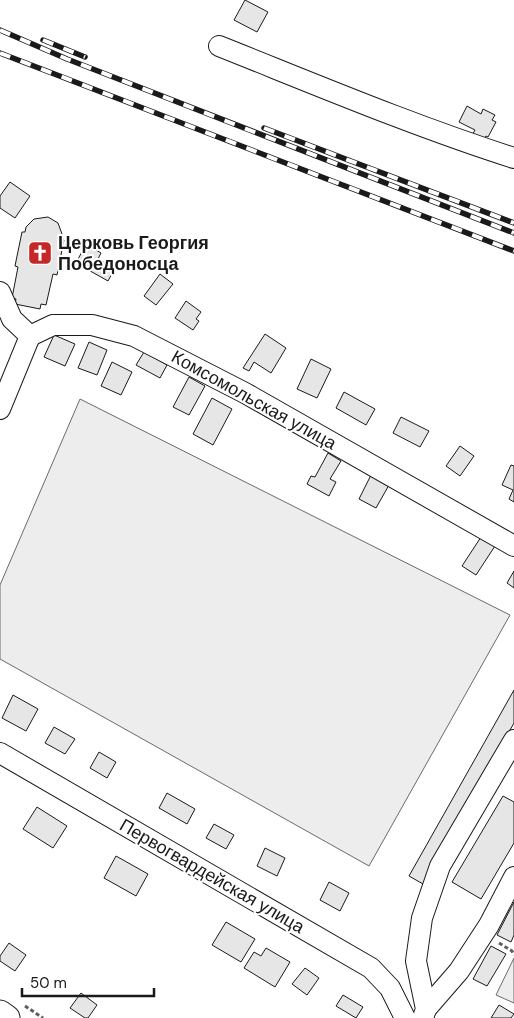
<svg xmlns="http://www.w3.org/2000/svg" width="514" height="1018" viewBox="0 0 514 1018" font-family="'DM Sans',sans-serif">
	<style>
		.green { fill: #ededed; stroke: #6a6a6a }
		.building { fill: #e6e6e6; stroke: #1a1a1a }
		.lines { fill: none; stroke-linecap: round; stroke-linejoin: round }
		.minor-casing { stroke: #1a1a1a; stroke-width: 22 }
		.major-casing { stroke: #1a1a1a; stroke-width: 27 }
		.path { stroke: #5f5f5f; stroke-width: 3; stroke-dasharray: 4 2.5; stroke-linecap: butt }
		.minor { stroke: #fff; stroke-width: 20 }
		.major { stroke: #fff; stroke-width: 25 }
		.rail-casing { stroke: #1a1a1a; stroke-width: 5.5 }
		.rail { stroke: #fff; stroke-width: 4; stroke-dasharray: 11; stroke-linecap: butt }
		.labels { text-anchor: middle; stroke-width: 4; stroke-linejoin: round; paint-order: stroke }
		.poi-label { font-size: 18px; font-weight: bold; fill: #1a1a1a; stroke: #fff; text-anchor: start }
		.street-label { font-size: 18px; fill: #1a1a1a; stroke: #fff }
	</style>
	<rect width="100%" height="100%" fill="#fff"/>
	<!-- green -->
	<g class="green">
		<polygon points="80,399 510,615 369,866 0,659 0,585"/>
		<polygon points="514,958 514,1003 496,995"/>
	</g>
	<!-- building -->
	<g class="building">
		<polygon points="245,0 268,12 257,32 234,20"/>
		<polygon points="467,106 481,114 483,109 495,115 492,120 496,122 488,137 486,136 482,143 471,137 475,130 459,122"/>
		<polygon points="10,182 30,196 15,218 0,208 0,196"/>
		<polygon points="48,217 58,223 62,234 61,239 64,240 57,275 53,274 46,305 41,304 40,309 15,304 16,299 12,298 18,267 15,266 22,232 25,232 26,227 34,219"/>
		<polygon points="86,244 101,253 98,259 115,268 108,281 76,263"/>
		<polygon points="160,274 173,284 156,305 144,296"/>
		<polygon points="186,301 201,312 196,319 199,321 193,330 175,318"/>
		<polygon points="265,334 286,348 271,373 254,362 249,371 243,368"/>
		<polygon points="54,335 75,344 65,366 44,357"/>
		<polygon points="89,342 107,350 97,375 78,368"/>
		<polygon points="144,352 167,365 160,378 136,365"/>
		<polygon points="311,359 331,369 317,398 297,389"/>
		<polygon points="112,362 132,372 121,395 101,386"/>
		<polygon points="189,377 205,386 189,415 173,407"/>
		<polygon points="344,392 375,409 366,425 336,408"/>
		<polygon points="212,398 232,409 213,445 193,434"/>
		<polygon points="401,417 429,431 420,447 393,433"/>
		<polygon points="460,446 474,456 460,476 446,466"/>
		<polygon points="328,453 341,461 330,479 336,482 329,496 307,484 311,476 315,477"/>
		<polygon points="511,465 514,466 514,502 509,499 513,490 502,485"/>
		<polygon points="371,475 389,485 376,508 359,499"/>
		<polygon points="481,537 495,546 476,575 462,566"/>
		<polygon points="514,571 514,588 507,583"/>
		<polygon points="514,690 514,723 423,884 409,876"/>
		<polygon points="13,695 38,709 26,731 2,718"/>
		<polygon points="54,727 75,739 65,754 45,743"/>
		<polygon points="99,752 116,762 107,778 90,768"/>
		<polygon points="167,793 195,809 187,824 159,808"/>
		<polygon points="503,796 514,802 514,843 481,899 452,882"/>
		<polygon points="37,807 67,826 53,848 23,829"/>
		<polygon points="214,824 234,835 226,849 206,838"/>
		<polygon points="265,848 285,858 277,876 257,866"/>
		<polygon points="116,856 148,874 136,896 104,878"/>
		<polygon points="329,882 349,893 340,911 320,900"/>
		<polygon points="514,902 514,935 511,942 497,935"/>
		<polygon points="226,922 255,939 241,962 212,945"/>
		<polygon points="9,943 26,955 15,971 0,961 0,956"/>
		<polygon points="491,946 506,954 487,986 473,979"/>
		<polygon points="266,948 290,962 275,987 244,968 254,952 261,956"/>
		<polygon points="305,968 319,978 307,995 292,984"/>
		<polygon points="81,993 97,1005 88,1018 85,1018 70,1008"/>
		<polygon points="343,995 363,1007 356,1018 336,1006"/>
		<polygon points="499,1005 514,1014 511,1018 491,1018"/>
	</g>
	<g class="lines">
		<defs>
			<g id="minor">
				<path d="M 219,46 C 317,85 414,126 514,158"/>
				<polyline points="0,292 12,319 30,336"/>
				<polyline points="30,336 53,325 92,325 134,336 245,393 514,546"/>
				<polyline points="0,409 30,336"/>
				<polyline points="0,753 371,968 390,988 405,1018"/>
				<polyline points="426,1009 459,971 489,925 514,877"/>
				<polyline points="423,1018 426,1009 416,961 422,918 440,866 514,740"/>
			</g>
			<polyline id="major" points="0,1013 7,1018"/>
		</defs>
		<!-- minor casing -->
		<use href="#minor" class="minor-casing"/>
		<!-- major casing -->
		<use href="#major" class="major-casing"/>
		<!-- path -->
		<g class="path">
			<polyline points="499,943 512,951 514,955"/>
			<polyline points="25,1006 43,1018"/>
		</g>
		<!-- minor -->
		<use href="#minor" class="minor"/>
		<!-- major -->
		<use href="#major" class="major"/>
		<defs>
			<g id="rail">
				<polyline points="0,30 67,59 514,233"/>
				<polyline points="43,40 85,57"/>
				<polyline points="0,53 514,251"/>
				<polyline points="264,128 514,223"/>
			</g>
		</defs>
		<!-- rail casing -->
		<use href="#rail" class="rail-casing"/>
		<!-- rail -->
		<use href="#rail" class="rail"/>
	</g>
	<!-- icons -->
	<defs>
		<symbol id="church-square" viewBox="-11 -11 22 22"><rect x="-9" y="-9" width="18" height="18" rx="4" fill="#c62828" stroke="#fff"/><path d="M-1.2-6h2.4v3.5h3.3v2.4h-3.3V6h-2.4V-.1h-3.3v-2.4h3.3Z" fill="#fff"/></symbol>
	</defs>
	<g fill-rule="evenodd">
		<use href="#church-square" x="26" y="239" width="28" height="28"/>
	</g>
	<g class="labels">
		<!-- poi labels -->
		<g class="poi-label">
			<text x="58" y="249">Церковь Георгия<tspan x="58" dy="21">Победоносца</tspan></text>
		</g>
		<!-- street labels -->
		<g class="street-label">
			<text transform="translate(254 400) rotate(29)" y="6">Комсомольская улица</text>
			<text transform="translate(212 876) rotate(30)" y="6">Первогвардейская улица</text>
		</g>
	</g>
	<!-- scale -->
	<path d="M22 988v8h132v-8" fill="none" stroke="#1a1a1a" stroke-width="2.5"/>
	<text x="30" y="988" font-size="15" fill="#1a1a1a" stroke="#ffffff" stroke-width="4" paint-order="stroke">50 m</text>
</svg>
